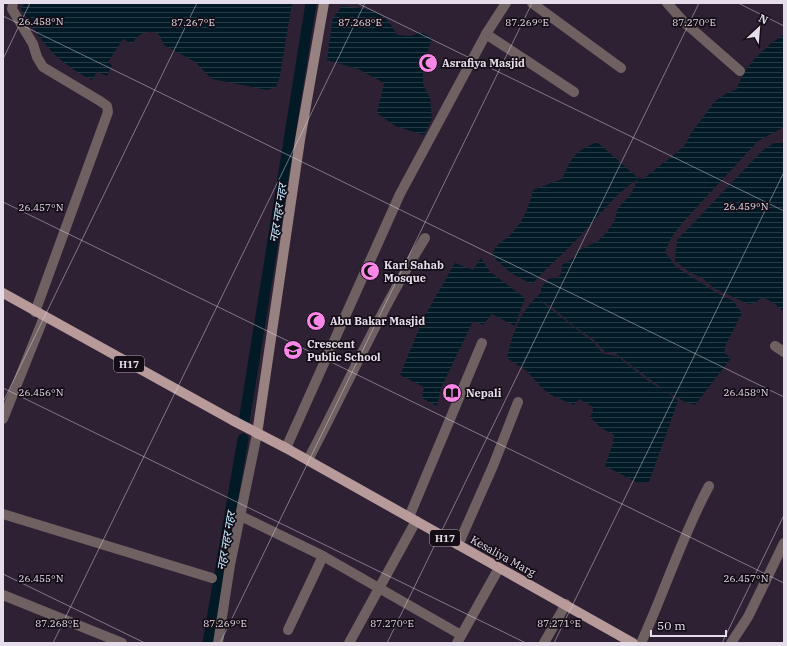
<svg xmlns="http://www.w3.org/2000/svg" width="787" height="646" viewBox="0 0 787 646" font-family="'IBM Plex Serif','Noto Sans Devanagari',serif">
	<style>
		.water { fill: url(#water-rules); fill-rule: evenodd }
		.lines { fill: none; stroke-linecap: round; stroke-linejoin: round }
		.canal { stroke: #011a26; stroke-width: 11 }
		.minor { stroke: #6f6161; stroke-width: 10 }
		.tertiary { stroke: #6f6161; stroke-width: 10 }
		.secondary { stroke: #988181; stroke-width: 10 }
		.primary { stroke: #b79a99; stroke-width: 10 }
		.ticks { fill: none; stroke: #e6ddea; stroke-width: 1; stroke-opacity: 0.45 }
		.labels { text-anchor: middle; stroke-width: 3.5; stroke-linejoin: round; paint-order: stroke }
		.shield { fill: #140d16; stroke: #a79faa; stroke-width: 1 }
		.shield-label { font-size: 10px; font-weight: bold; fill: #e6ddea }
		.poi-label { font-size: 11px; font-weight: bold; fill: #e6ddea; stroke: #140d16; text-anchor: start }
		.street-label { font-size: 11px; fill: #e6ddea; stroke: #140d16 }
		.water-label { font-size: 12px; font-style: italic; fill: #bfe7fd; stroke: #140d16 }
		.ticks-label { font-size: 10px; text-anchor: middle; fill: #e6ddea; stroke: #140d16; stroke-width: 3.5; stroke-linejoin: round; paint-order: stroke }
	</style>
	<defs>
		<pattern id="water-rules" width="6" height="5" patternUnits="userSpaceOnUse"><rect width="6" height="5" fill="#011a26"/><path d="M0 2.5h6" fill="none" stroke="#263b46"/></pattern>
	</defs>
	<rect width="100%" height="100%" fill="#2f2134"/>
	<!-- water -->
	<g class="water">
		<path d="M 24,3 L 292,3 L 280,76 L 276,87 L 267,90 L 212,79 L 195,62 L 164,45 L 158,33 C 146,30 138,33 132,44 L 123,39 L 108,62 L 112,65 L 107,76 L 97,72 L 92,80 C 55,61 43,44 21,9 Z"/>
		<path d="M 342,6 C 367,9 385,9 397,35 L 411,36 L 421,32 L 432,38 L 423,67 L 423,84 L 430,98 L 432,119 L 424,135 L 395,126 L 377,113 L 384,83 L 358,69 L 327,60 L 333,18 Z"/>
		<path d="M 784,34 L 784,127 L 758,141 L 683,222 L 671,238 L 665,252 L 676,267 L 717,293 L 733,301 L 742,313 L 726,344 L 724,353 L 731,358 L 695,405 L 683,401 L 666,391 L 678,401 L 649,482 L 636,482 L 605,466 L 613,443 L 614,435 L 600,427 L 590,417 L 593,411 L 592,406 L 579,399 L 574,405 L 551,395 L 542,388 L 526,370 L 507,358 C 512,335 521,309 541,293 L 541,288 L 548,279 L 557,278 L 561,274 L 562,265 L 575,257 L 578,251 L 598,241 L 607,232 L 615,220 L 618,208 L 631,194 L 638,179 C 614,194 598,218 578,238 C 563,254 546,268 532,284 C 516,277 503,268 492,255 C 496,243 505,241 513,232 C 524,220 529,206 533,190 L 562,179 C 572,157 574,152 597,142 L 638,178 L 643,179 L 675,154 L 685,145 L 690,135 L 715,101 L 727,93 L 737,89 C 743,67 765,47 784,34 ZM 539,300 L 552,307 L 575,327 L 592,338 L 605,352 L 615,353 L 663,389 L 651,383 L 617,356 L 603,354 L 593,342 Z"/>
		<polygon points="776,142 784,143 784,312 774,303 762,297 755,303 748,304 714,288 702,278 691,273 675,261 677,240 763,150"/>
		<polygon points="481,258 490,272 525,298 515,326 492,314 483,325 473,321 441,388 437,406 422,398 424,387 400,375 424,317 455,263 473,270"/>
	</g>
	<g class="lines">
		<!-- canal -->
		<g class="canal">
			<polyline points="244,422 311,3"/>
			<polyline points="208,643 243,439"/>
		</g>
		<!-- minor -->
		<g class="minor">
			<polyline points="13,3 12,9 33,44 37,57 43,67 100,101 107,106 108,112 35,312"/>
			<polyline points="532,3 621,68"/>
			<polyline points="667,3 684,22 740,71"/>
			<polyline points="486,34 574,92"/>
			<polyline points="775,346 784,352"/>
			<polyline points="3,419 44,317"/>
			<polyline points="286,448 400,194 486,34 506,3"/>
			<path d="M 308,460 C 347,386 381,309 425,238"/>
			<polyline points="3,514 212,578"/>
			<polyline points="241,516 323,556 461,635"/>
			<polyline points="409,517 482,343"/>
			<polyline points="458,545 493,466 518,402"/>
			<polyline points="3,595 122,643"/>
			<polyline points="288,630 323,556"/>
			<polyline points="349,643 416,521"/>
			<polyline points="457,643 499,568"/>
			<polyline points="544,643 566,604"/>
			<path d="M 641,643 C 665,591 682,536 709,486"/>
			<polyline points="731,643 748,617 784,543"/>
		</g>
		<!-- tertiary -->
		<polyline class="tertiary" points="218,643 230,565 257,434"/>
		<!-- secondary -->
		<polyline class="secondary" points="257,434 300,140 324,3"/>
		<!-- primary -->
		<polyline class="primary" points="3,293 232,420 286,448 633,643"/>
	</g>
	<!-- ticks -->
	<path class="ticks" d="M 357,3 L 784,211M 738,3 L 784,26M 3,16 L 784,397M 3,59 L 30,3M 3,202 L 784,583M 3,388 L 526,643M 3,402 L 197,3M 3,574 L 145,643M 53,643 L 365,3M 220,643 L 532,3M 387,643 L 699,3M 554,643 L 784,172M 722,643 L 784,515"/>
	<!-- icons -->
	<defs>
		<symbol id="mosque-disc" viewBox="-11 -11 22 22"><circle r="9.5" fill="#fa87e7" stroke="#140d16"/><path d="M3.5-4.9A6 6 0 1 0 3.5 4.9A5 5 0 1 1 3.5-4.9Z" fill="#111"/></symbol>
		<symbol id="school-disc" viewBox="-11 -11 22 22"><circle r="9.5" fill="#fa87e7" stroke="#140d16"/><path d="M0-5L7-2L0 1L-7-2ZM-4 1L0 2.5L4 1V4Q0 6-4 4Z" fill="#111"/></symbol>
		<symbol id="library-disc" viewBox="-11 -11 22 22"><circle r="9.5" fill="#fa87e7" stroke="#140d16"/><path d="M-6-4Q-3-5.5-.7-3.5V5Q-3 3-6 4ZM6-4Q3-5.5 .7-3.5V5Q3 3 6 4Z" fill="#111"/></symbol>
	</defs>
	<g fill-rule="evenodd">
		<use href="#mosque-disc" x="417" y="52" width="22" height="22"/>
		<use href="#mosque-disc" x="359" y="260" width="22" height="22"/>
		<use href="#mosque-disc" x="305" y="310" width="22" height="22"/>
		<use href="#school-disc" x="282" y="339" width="22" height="22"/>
		<use href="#library-disc" x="441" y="382" width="22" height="22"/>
	</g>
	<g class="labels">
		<!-- shield labels -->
		<g class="shield">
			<rect x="114" y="356" width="30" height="16" rx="3"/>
			<rect x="430" y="530" width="30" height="16" rx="3"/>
		</g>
		<g class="shield-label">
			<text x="129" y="368">H17</text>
			<text x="445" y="542">H17</text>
		</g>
		<!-- poi labels -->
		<g class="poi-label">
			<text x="442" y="67">Asrafiya Masjid</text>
			<text x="384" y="269">Kari Sahab<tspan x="384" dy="13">Mosque</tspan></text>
			<text x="330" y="325">Abu Bakar Masjid</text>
			<text x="307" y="348">Crescent<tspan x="307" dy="13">Public School</tspan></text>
			<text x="466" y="397">Nepali</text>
		</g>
		<!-- street labels -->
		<g class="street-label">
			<text transform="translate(503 556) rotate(29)" y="4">Kesaliya Marg</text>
		</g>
		<!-- water labels -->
		<g class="water-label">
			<text transform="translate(278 213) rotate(-81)" y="4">नहर नहर नहर</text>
			<text transform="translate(226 541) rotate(-80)" y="4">नहर नहर नहर</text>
		</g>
	</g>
	<g class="ticks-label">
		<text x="41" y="25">26.458°N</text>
		<text x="193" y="26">87.267°E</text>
		<text x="360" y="26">87.268°E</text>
		<text x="527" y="26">87.269°E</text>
		<text x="694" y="26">87.270°E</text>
		<text x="746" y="210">26.459°N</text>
		<text x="41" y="211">26.457°N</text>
		<text x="746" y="396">26.458°N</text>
		<text x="41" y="396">26.456°N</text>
		<text x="746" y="582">26.457°N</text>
		<text x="41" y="582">26.455°N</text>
		<text x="57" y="627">87.268°E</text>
		<text x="225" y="627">87.269°E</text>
		<text x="392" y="627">87.270°E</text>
		<text x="559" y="627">87.271°E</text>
	</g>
	<!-- border -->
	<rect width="787" height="646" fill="none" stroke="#e6ddea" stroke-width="8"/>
	<!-- north arrow -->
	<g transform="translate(759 28) rotate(26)" stroke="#140d16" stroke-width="3" paint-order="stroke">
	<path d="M0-3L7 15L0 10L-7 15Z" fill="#e6ddea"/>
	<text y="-6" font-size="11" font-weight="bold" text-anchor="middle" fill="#e6ddea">N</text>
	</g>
	<!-- scale -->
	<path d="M651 630v6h75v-6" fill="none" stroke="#e6ddea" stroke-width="2"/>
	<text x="657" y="630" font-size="12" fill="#e6ddea" stroke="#140d16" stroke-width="3" paint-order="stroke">50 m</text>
</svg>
